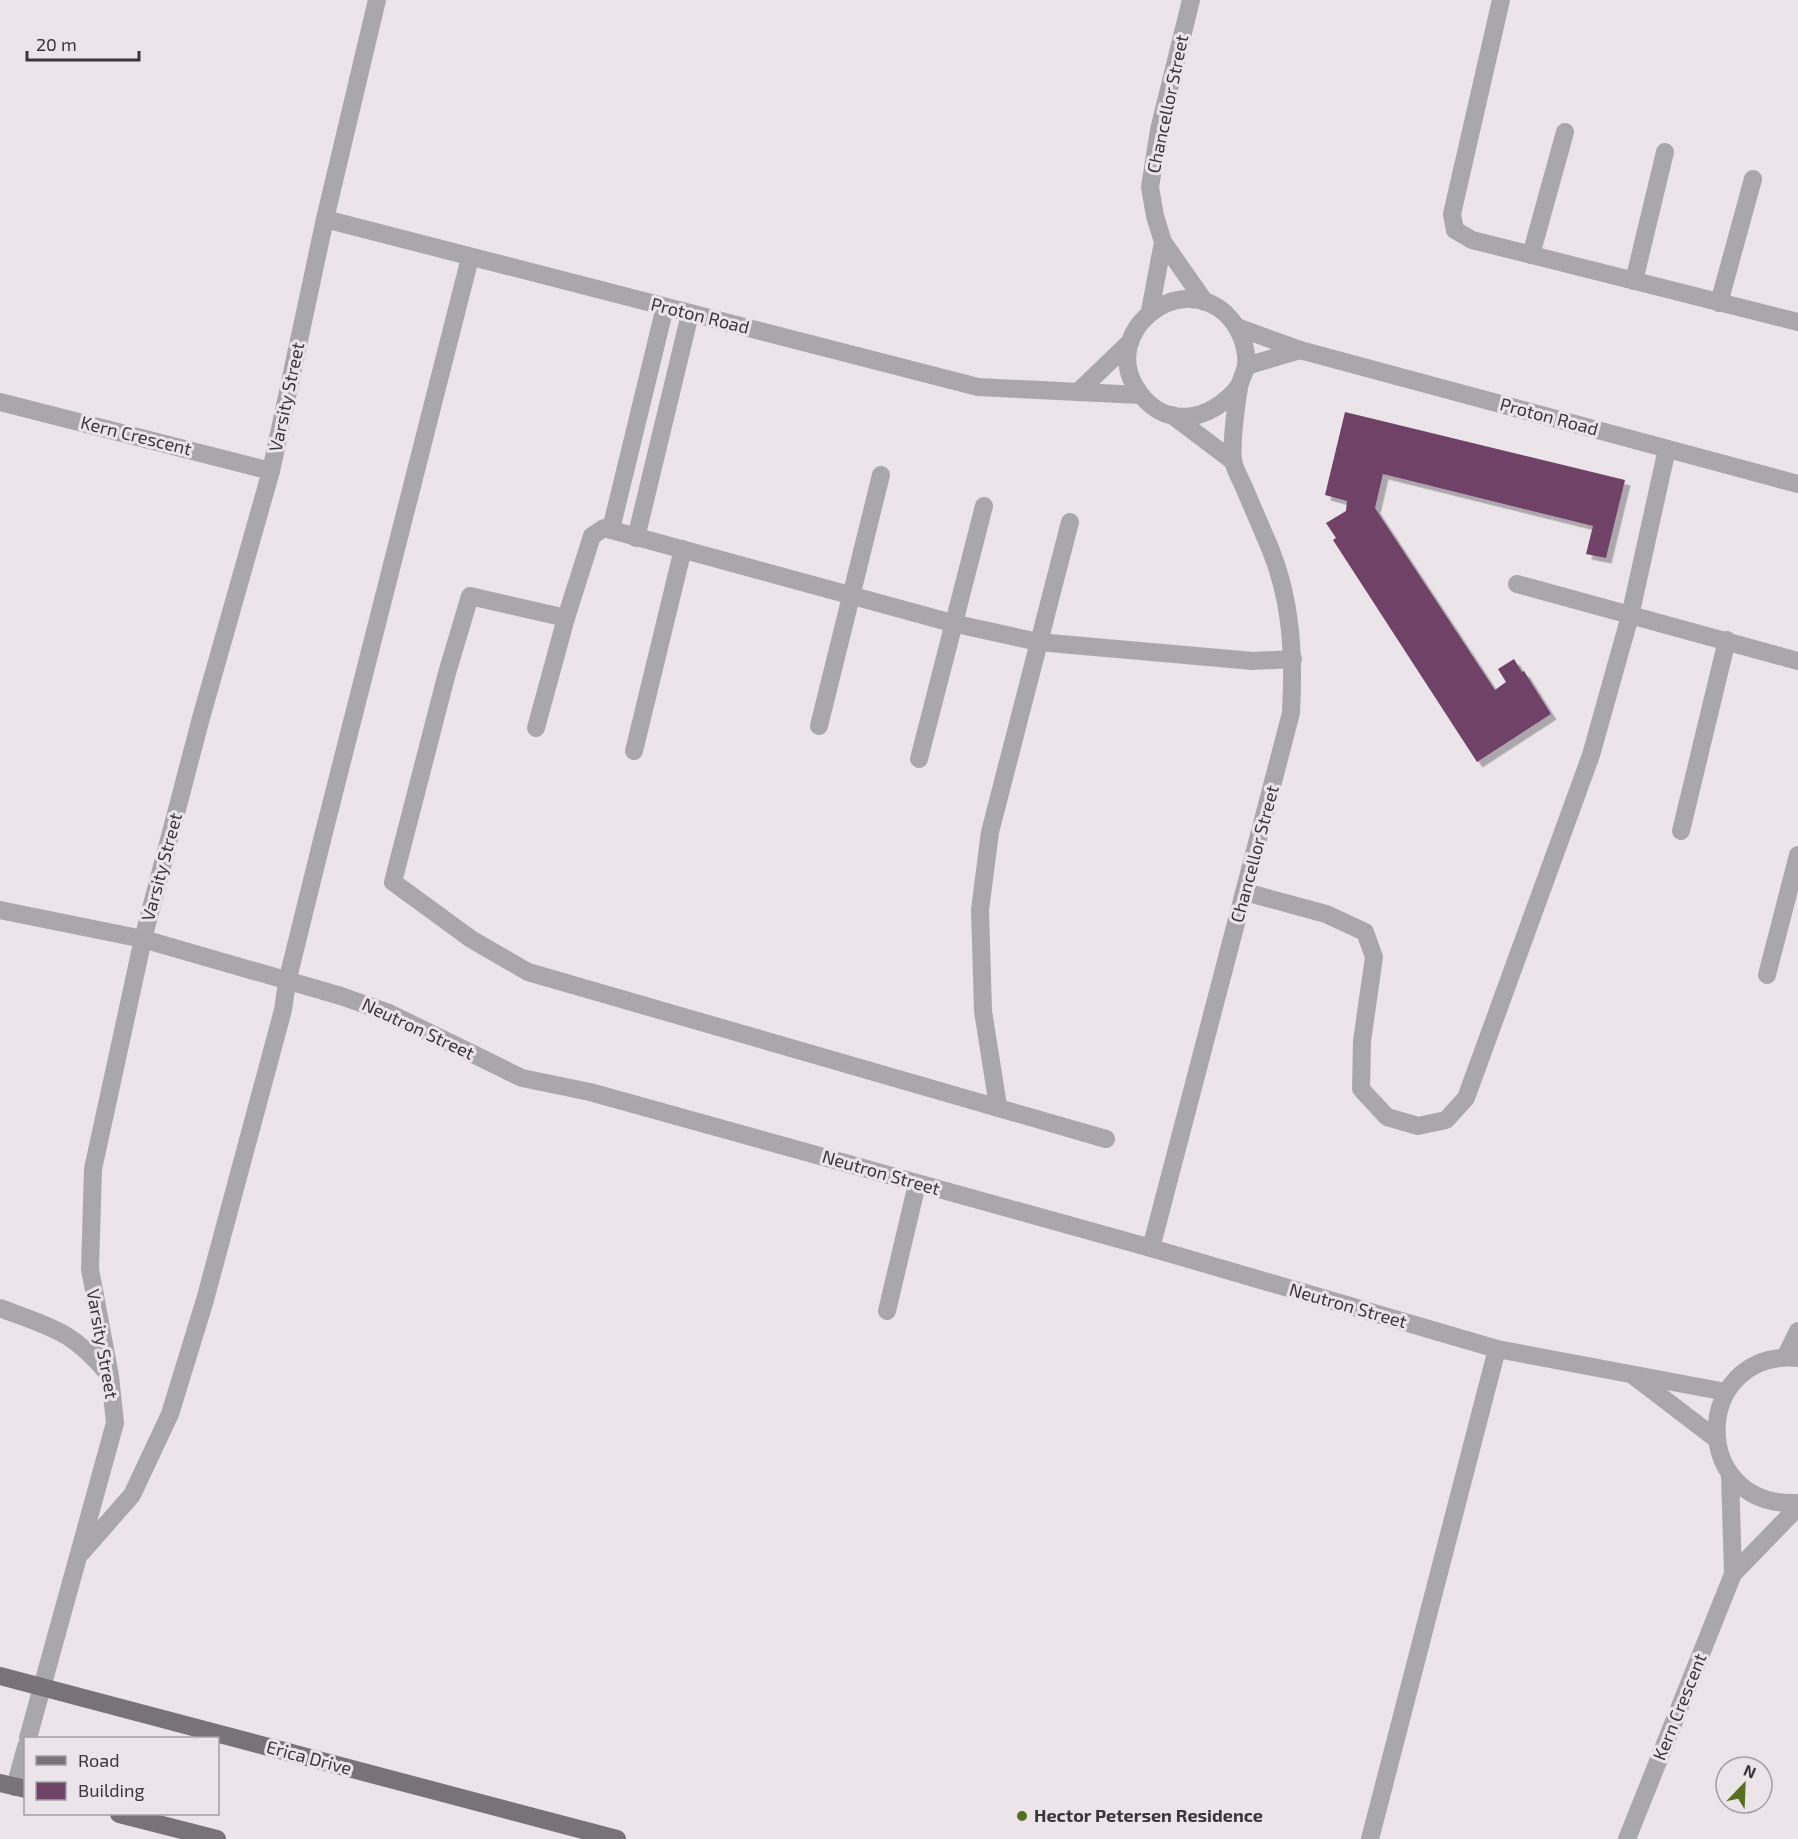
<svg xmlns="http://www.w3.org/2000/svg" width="1798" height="1839" viewBox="0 0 1798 1839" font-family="'Exo 2',sans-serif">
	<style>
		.building { fill: #6f4267; filter: url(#shadow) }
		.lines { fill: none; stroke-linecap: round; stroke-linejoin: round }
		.minor { stroke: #aaa7aa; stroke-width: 18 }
		.major { stroke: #787377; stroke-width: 18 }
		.poi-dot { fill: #586f1f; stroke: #ebe4e9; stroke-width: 2 }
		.labels { text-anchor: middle; stroke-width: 6; stroke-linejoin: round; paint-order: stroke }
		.street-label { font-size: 18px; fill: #3a3739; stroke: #ebe4e9 }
		.poi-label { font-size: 18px; font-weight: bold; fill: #3a3739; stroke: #ebe4e9; text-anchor: start }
	</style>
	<defs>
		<filter id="shadow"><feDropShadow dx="5.5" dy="5.5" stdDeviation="0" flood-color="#0004"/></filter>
	</defs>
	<rect width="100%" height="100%" fill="#ebe4e9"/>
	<!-- building -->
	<polygon class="building" points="1345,412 1625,480 1606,558 1586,554 1593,526 1383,474 1375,508 1495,690 1506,682 1498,669 1514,659 1522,672 1524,671 1551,714 1477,762 1333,540 1336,538 1326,523 1346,511 1347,501 1325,495"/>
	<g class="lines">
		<!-- minor -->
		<g class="minor">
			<polyline points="1191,0 1159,130 1150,187 1155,216 1163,242 1205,302"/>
			<polyline points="1501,0 1452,214 1455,230 1472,240 1798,322"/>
			<polyline points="325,219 978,387 1140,395"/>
			<polyline points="1531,255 1565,132"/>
			<polyline points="1634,281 1665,152"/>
			<polyline points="1719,303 1753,179"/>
			<polyline points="1150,311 1163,242"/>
			<polyline points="1237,327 1300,350 1798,484"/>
			<polyline points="1246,366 1300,350"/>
			<polyline points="1078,392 1130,342"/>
			<polyline points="0,402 271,471"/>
			<polyline points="1172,415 1233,461"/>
			<polyline points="611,529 665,307"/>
			<polyline points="636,538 690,314"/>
			<polyline points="1517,584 1798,661"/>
			<polyline points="819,726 881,475"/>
			<polyline points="536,728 566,618"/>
			<polyline points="634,751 683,549"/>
			<polyline points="919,759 984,506"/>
			<polyline points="1681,831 1727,640"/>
			<polyline points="1245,892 1326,914 1365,932 1374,957 1362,1041 1361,1089 1387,1117 1418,1126 1446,1120 1466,1098 1591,755 1630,616 1667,449"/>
			<polyline points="0,910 143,939 341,996 389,1013 522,1078 590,1092 1151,1248 1497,1349 1726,1392"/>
			<polyline points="1767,975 1798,855"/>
			<polyline points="998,1106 983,1011 980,910 990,832 1070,522"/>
			<polyline points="1106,1139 528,972 471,939 393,882 447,673 470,596 566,618 592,536 604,528 952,623 1038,642 1253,661 1293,659"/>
			<path d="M 1151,1248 L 1291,713 C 1294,656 1292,602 1270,548 C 1261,527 1252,506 1243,485 C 1240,478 1234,468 1233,460 C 1231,444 1236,405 1239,388 C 1240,380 1245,373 1246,366 C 1248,347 1239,326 1225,313 C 1177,271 1103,332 1135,386 C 1162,432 1211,422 1239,386"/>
			<path d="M 0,1308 C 52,1328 72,1330 109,1375"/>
			<polyline points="887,1311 917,1184"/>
			<polyline points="1785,1357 1798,1331"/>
			<path d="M 1798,1358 C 1692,1349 1687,1508 1798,1503"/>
			<polyline points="1634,1376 1715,1438"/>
			<polyline points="1730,1475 1733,1574"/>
			<polyline points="82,1552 132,1495 170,1414 205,1300 283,1010 287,982 322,840 470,258"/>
			<polyline points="28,1738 115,1423 110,1376 90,1269 93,1169 143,939 201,718 271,471 325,219 377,0"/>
			<polyline points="15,1787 26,1747"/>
			<polyline points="1370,1839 1497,1349"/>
			<polyline points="1627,1839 1733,1574 1798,1507"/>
		</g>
		<!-- major -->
		<g class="major">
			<polyline points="0,1676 617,1839"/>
			<polyline points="0,1783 26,1789"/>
			<polyline points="119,1814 217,1839"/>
		</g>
	</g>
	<!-- markers -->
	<circle class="poi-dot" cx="1022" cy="1816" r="6"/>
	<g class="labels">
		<!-- street labels -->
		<g class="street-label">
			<text transform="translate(1168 104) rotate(-78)" y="6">Chancellor Street</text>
			<text transform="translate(700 316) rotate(14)" y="6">Proton Road</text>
			<text transform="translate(287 397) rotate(-78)" y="6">Varsity Street</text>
			<text transform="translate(1549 417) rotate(15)" y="6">Proton Road</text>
			<text transform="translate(136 436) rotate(14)" y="6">Kern Crescent</text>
			<text transform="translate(1255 854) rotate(-75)" y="6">Chancellor Street</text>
			<text transform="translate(162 867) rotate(-75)" y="6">Varsity Street</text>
			<text transform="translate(418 1029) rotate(25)" y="6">Neutron Street</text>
			<text transform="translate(881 1173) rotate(16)" y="6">Neutron Street</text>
			<text transform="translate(1348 1306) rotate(16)" y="6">Neutron Street</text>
			<text transform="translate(102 1344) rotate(80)" y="6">Varsity Street</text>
			<text transform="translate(1680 1707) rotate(-68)" y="6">Kern Crescent</text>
			<text transform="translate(309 1758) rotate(15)" y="6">Erica Drive</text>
		</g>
		<!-- poi labels -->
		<g class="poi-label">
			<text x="1034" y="1822">Hector Petersen Residence</text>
		</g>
	</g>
	<!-- legend -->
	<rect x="24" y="1737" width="195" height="78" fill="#ebe4e9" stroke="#a49fa3" stroke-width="1.5"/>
	<rect x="36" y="1756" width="30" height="9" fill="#787377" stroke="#a49fa3" stroke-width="1.5"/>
	<text x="78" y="1767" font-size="18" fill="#3a3739">Road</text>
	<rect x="36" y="1782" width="30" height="18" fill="#6f4267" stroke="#a49fa3" stroke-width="1.5"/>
	<text x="78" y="1797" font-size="18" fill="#3a3739">Building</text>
	<!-- north arrow -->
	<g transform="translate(1744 1785) rotate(23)"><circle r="28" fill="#ebe4e9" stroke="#a49fa3" stroke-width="1.5"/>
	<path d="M0-4.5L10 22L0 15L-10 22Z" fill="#586f1f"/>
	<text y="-9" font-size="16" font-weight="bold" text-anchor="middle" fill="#3a3739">N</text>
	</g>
	<!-- scale -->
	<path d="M27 51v9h112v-9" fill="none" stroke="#3a3739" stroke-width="3"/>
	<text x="36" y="51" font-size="18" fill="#3a3739" stroke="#ebe4e9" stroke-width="4.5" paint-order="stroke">20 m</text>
</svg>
